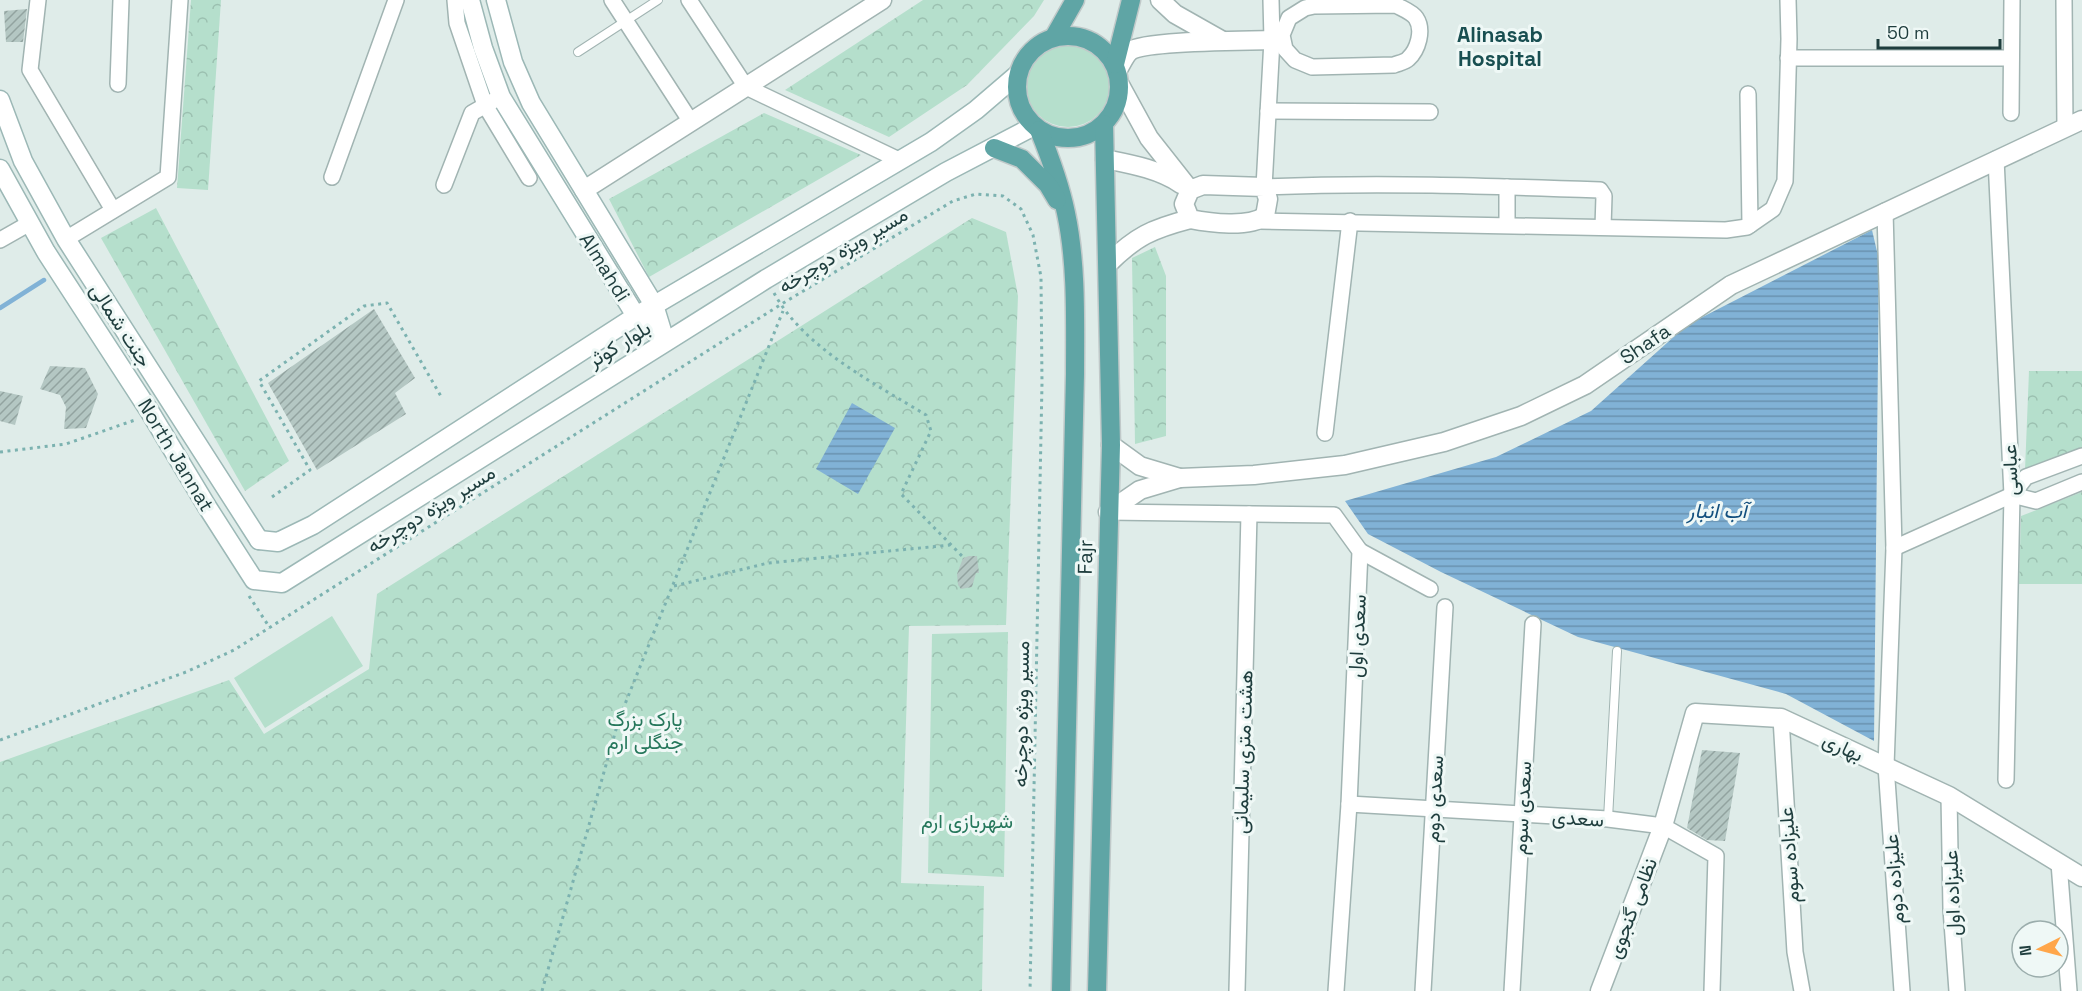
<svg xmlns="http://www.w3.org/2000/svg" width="2082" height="991" viewBox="0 0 2082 991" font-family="'Space Grotesk',Vazirmatn,sans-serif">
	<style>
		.grass { fill: #b5dfcc }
		.forest { fill: url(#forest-crowns) }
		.water { fill: url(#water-rules) }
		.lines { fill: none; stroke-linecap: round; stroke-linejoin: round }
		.stream { stroke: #81b2d6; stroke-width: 4.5 }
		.building { fill: url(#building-hatch) }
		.service-casing { stroke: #a1b4b2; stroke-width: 10 }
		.minor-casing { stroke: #a1b4b2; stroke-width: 18 }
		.tertiary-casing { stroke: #a1b4b2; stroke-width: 21 }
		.secondary-casing { stroke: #9cb8b6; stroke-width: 21 }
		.primary-casing { stroke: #c0c9c9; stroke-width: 21 }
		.path { stroke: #7cb2b0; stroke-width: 3; stroke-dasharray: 3 4.5; stroke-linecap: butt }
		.service { stroke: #fff; stroke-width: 8 }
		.minor { stroke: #fff; stroke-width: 15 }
		.tertiary { stroke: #fff; stroke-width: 18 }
		.secondary { stroke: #fff; stroke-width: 18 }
		.primary { stroke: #5fa5a5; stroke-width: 18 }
		.labels { text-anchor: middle; stroke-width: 6; stroke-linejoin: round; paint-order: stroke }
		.street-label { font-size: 20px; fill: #1e3d3d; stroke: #eff8f6 }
		.park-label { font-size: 20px; fill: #25775b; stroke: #eff8f6 }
		.neighbourhood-label { font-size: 21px; font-weight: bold; fill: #194f51; stroke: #eff8f6 }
		.water-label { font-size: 21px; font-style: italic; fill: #13507e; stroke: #eff8f6 }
	</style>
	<defs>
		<pattern id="forest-crowns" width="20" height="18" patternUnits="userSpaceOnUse" patternTransform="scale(1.5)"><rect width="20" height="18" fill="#b5dfcc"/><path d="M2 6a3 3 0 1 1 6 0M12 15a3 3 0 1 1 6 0" fill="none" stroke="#9bc0b0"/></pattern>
		<pattern id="water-rules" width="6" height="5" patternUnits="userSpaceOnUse" patternTransform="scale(1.5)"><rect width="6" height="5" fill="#81b2d6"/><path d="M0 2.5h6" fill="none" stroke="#6992af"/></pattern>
		<pattern id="building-hatch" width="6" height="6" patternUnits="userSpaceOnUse" patternTransform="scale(1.5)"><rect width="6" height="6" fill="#b4c7c3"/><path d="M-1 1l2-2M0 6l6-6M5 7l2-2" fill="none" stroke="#92a3a0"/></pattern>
	</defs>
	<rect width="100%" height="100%" fill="#dfece9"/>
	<!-- grass -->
	<g class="grass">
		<circle cx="1068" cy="85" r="42"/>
		<polygon points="332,616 363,666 265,728 234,678"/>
	</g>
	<!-- forest -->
	<g class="forest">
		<polygon points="191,0 221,0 208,190 177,188"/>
		<polygon points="923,0 1044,0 1034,16 967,85 889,137 785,90"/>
		<polygon points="764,113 861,155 649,277 609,199"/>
		<polygon points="156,208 289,461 245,491 101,238"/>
		<polygon points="972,218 1006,232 1018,296 1006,625 909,626 901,883 984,886 982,991 0,991 0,762 229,680 264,734 369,669 377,594"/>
		<polygon points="1155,247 1166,276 1166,436 1135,444 1132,258"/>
		<polygon points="2029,371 2082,371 2082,448 2025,470"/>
		<polygon points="2082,492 2082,584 2019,584 2021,516"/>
		<polygon points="1008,632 1004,877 928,873 932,634"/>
	</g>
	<!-- water -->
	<g class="water">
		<polygon points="1872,230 1879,260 1874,741 1786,694 1578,637 1441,572 1368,534 1345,501 1496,457 1591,411 1687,325"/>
		<polygon points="852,403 895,428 858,494 816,469"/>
	</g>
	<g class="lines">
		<!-- stream -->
		<polyline class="stream" points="0,308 44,280"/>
	</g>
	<!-- building -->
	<g class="building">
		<polygon points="27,9 23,42 6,42 4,11"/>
		<polygon points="374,309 415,378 395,393 406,414 317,470 268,383"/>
		<polygon points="50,366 85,368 98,394 86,428 64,429 66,407 60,395 40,389"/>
		<polygon points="0,391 23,396 15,425 0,421"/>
		<polygon points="969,556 977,556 979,573 976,573 972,587 961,589 958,585 957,574 963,558"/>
		<polygon points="1702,750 1740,753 1725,841 1707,840 1687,828"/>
	</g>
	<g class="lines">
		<defs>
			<g id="service">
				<polyline points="578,52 658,0"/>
				<polyline points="1608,819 1617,651"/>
			</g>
			<g id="minor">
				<polyline points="38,0 30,70 113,210"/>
				<polyline points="455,0 457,23 485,105 529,178"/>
				<polyline points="612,0 691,122"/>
				<polyline points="689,0 746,87 899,160"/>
				<path d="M 1271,0 L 1272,40 L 1264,187 C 1376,182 1488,186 1600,190 L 1604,196 L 1603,227"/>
				<polyline points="2064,0 2065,128"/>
				<path d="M 1396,5 C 1403,9 1412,12 1416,18 C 1424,30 1418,50 1408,59 C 1405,62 1399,63 1394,65 L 1312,67 L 1295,60 L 1285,49 L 1282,35 L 1289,18 L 1305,8 L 1314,6 Z"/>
				<polyline points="1788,58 2011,58"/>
				<polyline points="118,84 121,0"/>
				<polyline points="1748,94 1750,225"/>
				<polyline points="1268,111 1430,112"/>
				<polyline points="2011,113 2012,0"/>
				<polyline points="1996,159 2012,495 2006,780"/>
				<polyline points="332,177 396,0"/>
				<polyline points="444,185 472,113 493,101"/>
				<polyline points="1885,211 1894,548 1886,766 1902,991"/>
				<polyline points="1259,221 1726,230 1747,227 1773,209 1785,181 1789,39 1788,0"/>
				<polyline points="1507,224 1507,187"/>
				<polyline points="66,239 168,177 180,0"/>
				<polyline points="0,240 30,223"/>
				<polyline points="1325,433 1350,221"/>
				<polyline points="2012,495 2036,501 2082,482"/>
				<polyline points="1108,512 1334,515 1360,551 1349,804 1336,991"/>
				<polyline points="1894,548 2012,495 2026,477 2082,456"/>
				<polyline points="1360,551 1430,589"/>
				<polyline points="1781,718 1795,952 1802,991"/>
				<polyline points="1949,796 1951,909 1957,991"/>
				<polyline points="1349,804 1608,819 1663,826 1716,856 1712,991"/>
				<polyline points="2059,863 2069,991"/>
				<polyline points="1237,991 1249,514"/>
				<polyline points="1423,991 1445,607"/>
				<polyline points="1512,991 1533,624"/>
			</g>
			<g id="tertiary">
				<polyline points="1160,0 1175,14 1221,40"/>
				<path d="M 1117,71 C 1121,65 1125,55 1130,51 C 1146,40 1247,41 1272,40"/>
				<polyline points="1120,85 1149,138 1190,190"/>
				<path d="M 1105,159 C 1130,164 1159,169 1181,184"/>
				<path d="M 1203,185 L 1264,187 L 1268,199 L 1265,216 C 1249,228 1210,223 1190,219 L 1184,204 L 1190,190 Z"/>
				<polyline points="584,190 882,0"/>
				<path d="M 1108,264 C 1136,236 1152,229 1190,219"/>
				<polyline points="1180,478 1254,475 1345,465 1444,442 1521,416 1585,385 1731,285 2082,120"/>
				<polyline points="1108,512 1140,490 1180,478 1140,466 1111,445"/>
				<polyline points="1600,991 1663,826 1695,713 1781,718 1949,796 2082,877"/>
			</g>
			<g id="secondary">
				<polyline points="470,0 483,48 501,97 636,316 665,341"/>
				<polyline points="496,0 513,62 531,103 654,305 665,341"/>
				<polyline points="0,100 23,161 66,239 259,540"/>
				<polyline points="0,169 46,252 150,412 206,505 254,580 282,583 766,279 946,172 1034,126"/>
				<polyline points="259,540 278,542 313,525 636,316 931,142 976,110 1018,74"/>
			</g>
			<g id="primary">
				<circle cx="1068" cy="87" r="51"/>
				<polyline points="1054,37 1075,0"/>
				<polyline points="1115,64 1131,0"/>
				<path d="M 1039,130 C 1050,157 1060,184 1066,213 C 1077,265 1075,321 1075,374 L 1061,991"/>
				<polyline points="994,148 1022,159 1048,185 1057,200"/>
				<polyline points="1097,991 1111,445 1104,124"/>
			</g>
		</defs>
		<!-- service casing -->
		<use href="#service" class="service-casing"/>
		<!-- minor casing -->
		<use href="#minor" class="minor-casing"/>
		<!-- tertiary casing -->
		<use href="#tertiary" class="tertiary-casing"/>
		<!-- secondary casing -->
		<use href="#secondary" class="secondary-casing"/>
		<!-- primary casing -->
		<use href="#primary" class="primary-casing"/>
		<!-- path -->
		<g class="path">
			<path d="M 774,293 C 804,348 874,383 926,415 L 931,431 L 901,494 L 965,559"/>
			<polyline points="0,452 66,444 135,420"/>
			<polyline points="272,497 310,470 259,381 364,306 387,303 442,398"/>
			<polyline points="674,586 768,563 950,545"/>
			<polyline points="249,596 270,628"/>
			<polyline points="0,740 186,672 234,650 780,305 953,201 976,194 1003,196 1021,209 1033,235 1041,277 1042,383 1030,991"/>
			<polyline points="542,991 619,719 783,311"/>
		</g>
		<!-- service -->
		<use href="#service" class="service"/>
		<!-- minor -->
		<use href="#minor" class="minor"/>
		<!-- tertiary -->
		<use href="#tertiary" class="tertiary"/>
		<!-- secondary -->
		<use href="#secondary" class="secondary"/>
		<!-- primary -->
		<use href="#primary" class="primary"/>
	</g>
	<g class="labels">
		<!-- street labels -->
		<g class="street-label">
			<text transform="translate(843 250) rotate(-31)" y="7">مسیر ویژه دوچرخه</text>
			<text transform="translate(605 267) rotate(58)" y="7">Almahdi</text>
			<text transform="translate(121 325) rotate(57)" y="7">جنت شمالی</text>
			<text transform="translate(619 344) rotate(-32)" y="7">بلوار کوثر</text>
			<text transform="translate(1645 344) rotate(-34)" y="7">Shafa</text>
			<text transform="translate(176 455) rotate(59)" y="7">North Jannat</text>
			<text transform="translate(2010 470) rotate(-92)" y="7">عباسی</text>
			<text transform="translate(431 509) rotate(-32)" y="7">مسیر ویژه دوچرخه</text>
			<text transform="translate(1085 557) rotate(-89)" y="7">Fajr</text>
			<text transform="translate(1357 636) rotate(-87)" y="7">سعدی اول</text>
			<text transform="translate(1021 714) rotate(-89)" y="7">مسیر ویژه دوچرخه</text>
			<text transform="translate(1843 747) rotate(25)" y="7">بهاری</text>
			<text transform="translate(1243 752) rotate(-88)" y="7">هشت متری سلیمانی</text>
			<text transform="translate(1434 799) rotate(-87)" y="7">سعدی دوم</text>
			<text transform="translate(1522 808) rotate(-87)" y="7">سعدی سوم</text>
			<text transform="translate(1578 818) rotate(4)" y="7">سعدی</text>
			<text transform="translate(1789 855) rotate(-94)" y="7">علیزاده سوم</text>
			<text transform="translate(1894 879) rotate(-94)" y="7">علیزاده دوم</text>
			<text transform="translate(1952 893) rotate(-92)" y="7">علیزاده اول</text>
			<text transform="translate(1632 908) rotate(-69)" y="7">نظامی گنجوی</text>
		</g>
		<!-- park labels -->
		<g class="park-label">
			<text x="645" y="726">پارک بزرگ<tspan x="645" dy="23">جنگلی ارم</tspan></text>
			<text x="967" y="828">شهربازی ارم</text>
		</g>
		<!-- neighbourhood labels -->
		<g class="neighbourhood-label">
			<text x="1500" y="42">Alinasab<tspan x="1500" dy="24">Hospital</tspan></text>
		</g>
		<!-- water labels -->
		<g class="water-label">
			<text x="1717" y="518">آب انبار</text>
		</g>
	</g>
	<!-- north arrow -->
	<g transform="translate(2040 949) rotate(264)"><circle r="28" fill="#eff8f6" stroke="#9badac" stroke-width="1.5"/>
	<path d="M0-4.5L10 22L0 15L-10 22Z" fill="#ffa64a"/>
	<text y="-9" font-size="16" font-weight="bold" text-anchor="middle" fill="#1e3d3d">N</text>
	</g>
	<!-- scale -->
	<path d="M1878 39v9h122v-9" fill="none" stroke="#1e3d3d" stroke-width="3"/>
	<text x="1887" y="39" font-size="18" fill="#1e3d3d" stroke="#eff8f6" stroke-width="4.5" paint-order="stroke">50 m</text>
</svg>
